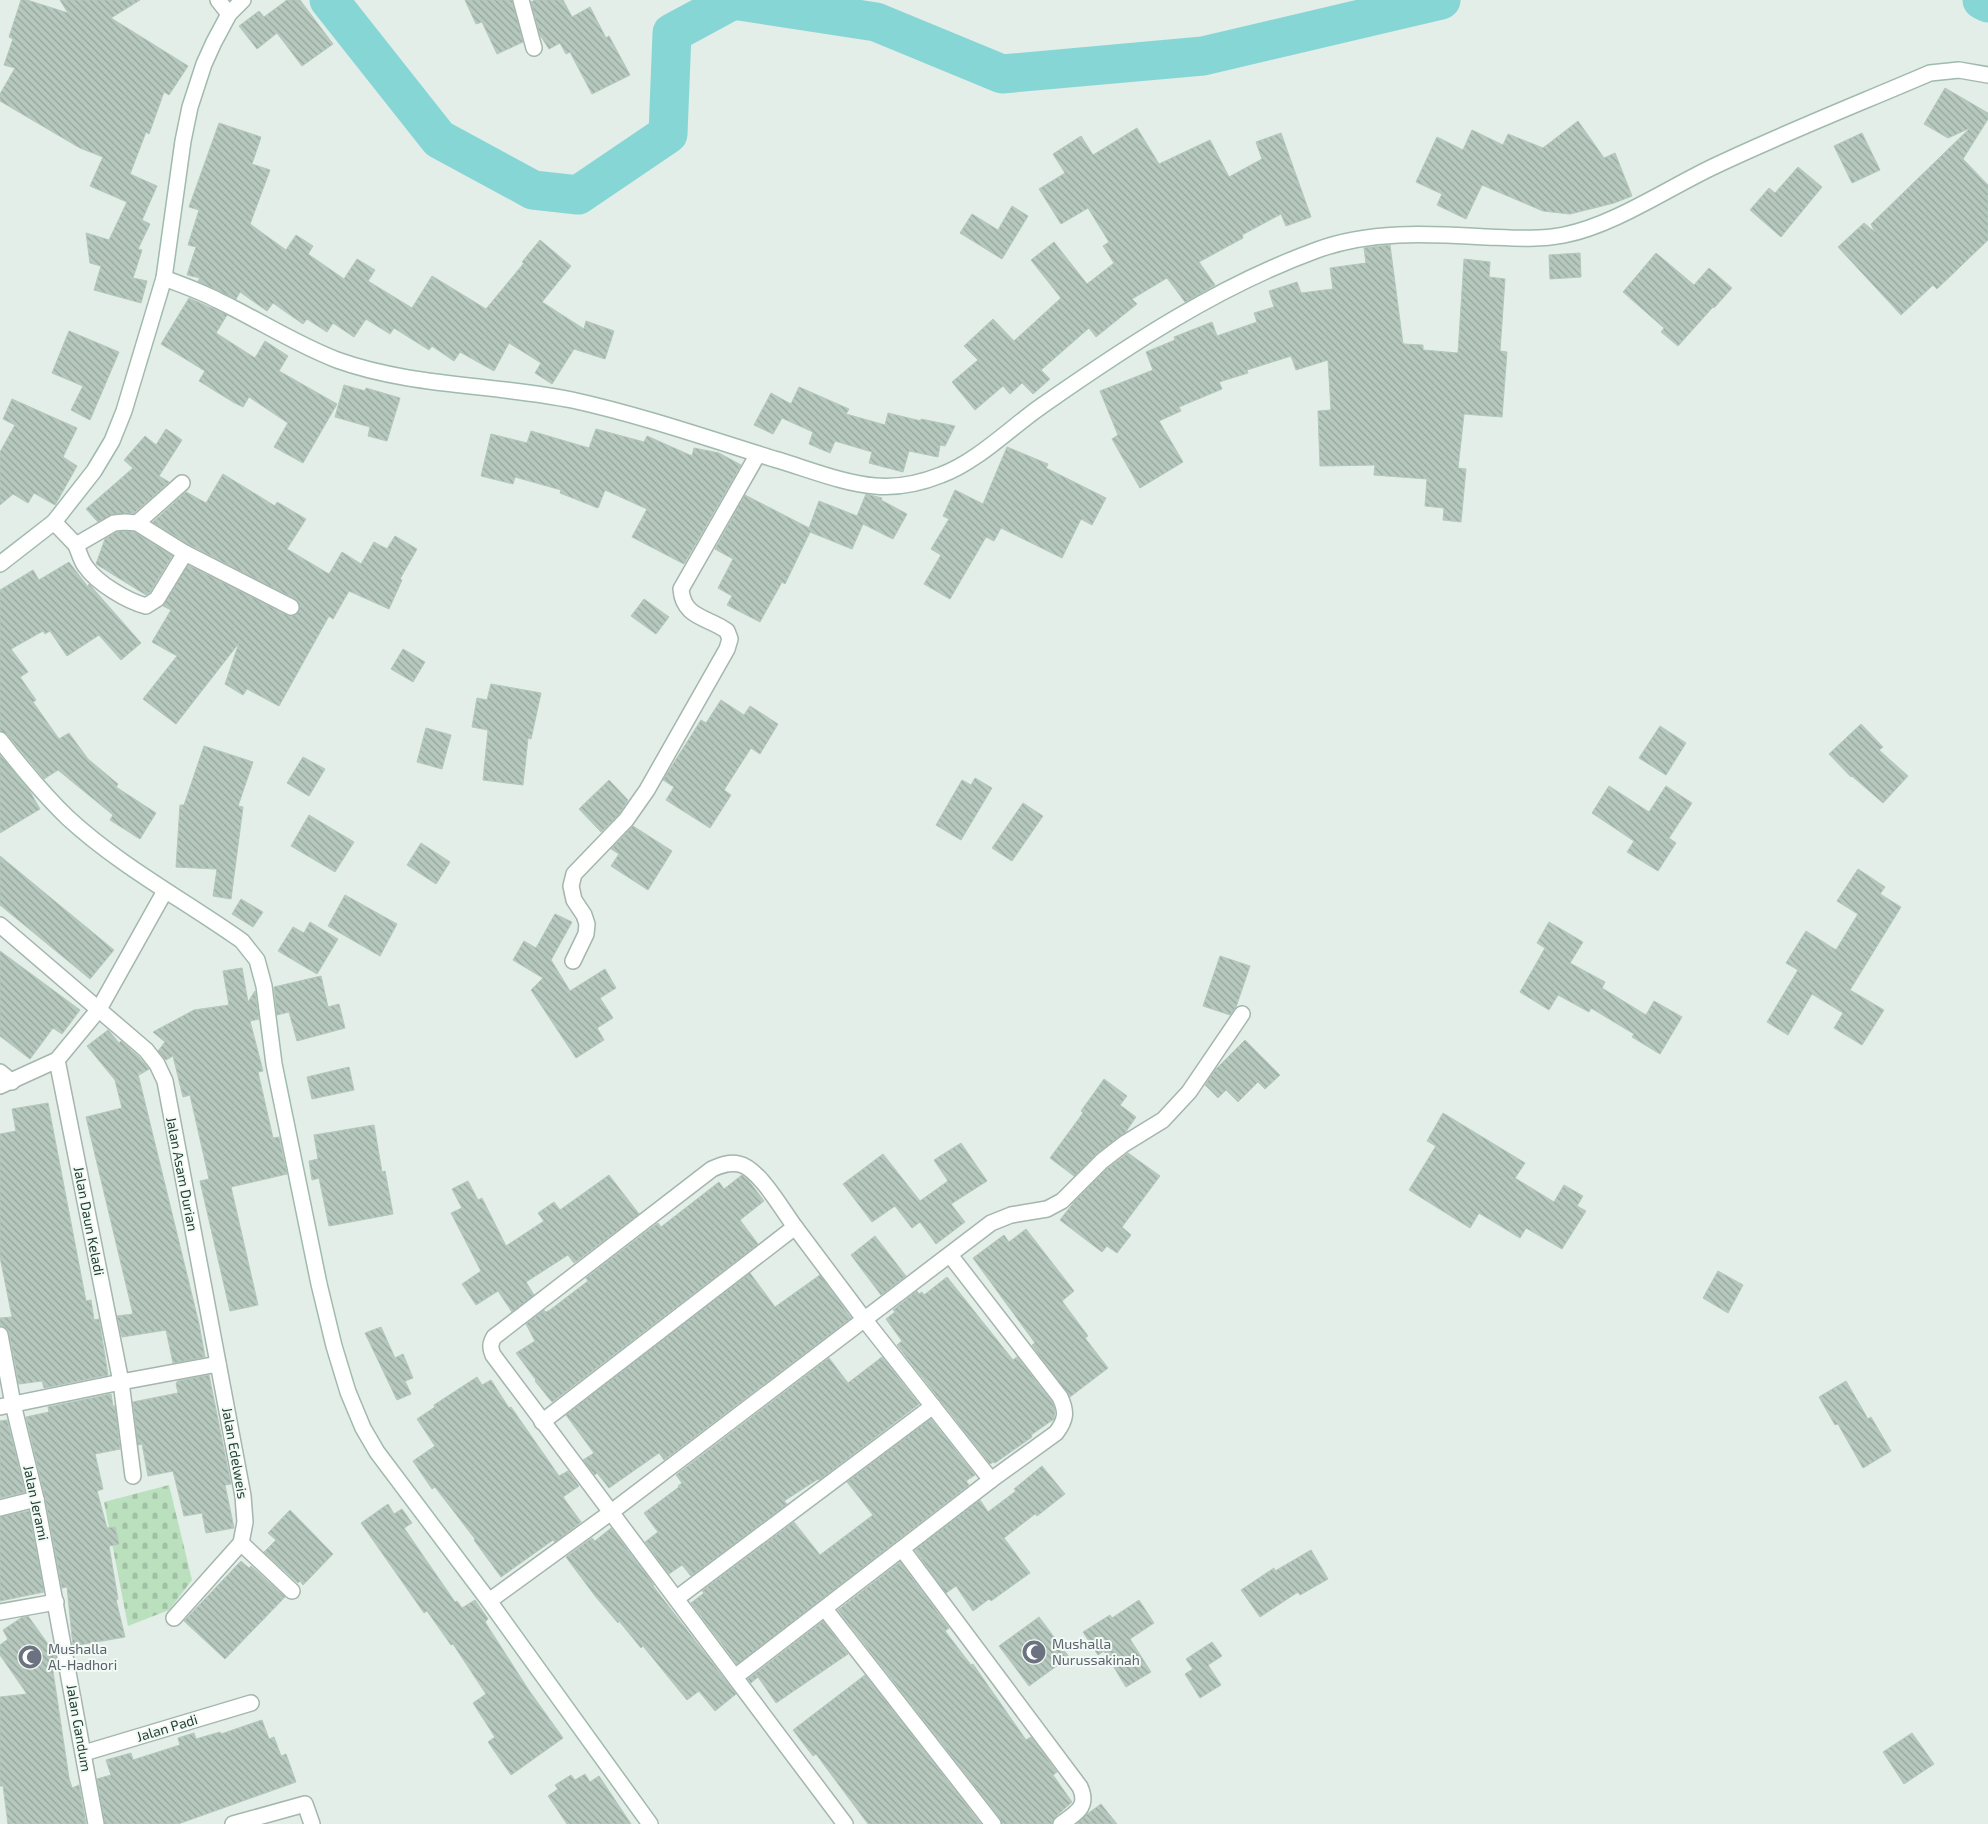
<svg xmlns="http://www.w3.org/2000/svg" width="1988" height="1824" viewBox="0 0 1988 1824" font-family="'Exo 2',sans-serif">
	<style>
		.cemetery { fill: url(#cemetery-stones) }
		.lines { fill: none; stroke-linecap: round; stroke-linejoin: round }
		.river { stroke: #86d6d6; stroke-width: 39 }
		.building { fill: url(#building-back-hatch); stroke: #b4c8bc }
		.street-casing { stroke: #a4b6ad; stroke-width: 18 }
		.secondary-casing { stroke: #a0baad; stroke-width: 18 }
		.street { stroke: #fff; stroke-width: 15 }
		.secondary { stroke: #fff; stroke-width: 15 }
		.labels { text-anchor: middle; stroke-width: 4; stroke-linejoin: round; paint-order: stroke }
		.street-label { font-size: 14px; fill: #214033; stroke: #f3faf5 }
		.worship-label { font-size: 14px; fill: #5b616d; stroke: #f3faf5; text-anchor: start }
	</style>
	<defs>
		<pattern id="cemetery-stones" width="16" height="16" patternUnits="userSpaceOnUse" patternTransform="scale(1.25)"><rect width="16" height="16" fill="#bae0be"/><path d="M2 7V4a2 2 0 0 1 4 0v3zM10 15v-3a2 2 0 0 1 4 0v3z" fill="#a0c1a4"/></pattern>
		<pattern id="building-back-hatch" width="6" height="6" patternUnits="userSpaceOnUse" patternTransform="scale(1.25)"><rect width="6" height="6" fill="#b7c9bf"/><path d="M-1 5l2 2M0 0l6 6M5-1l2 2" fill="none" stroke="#94a59c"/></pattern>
	</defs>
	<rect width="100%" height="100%" fill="#e2eee7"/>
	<!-- cemetery -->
	<polygon class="cemetery" points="169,1485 192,1580 169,1610 128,1626 104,1502"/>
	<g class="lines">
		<!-- river -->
		<g class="river">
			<polyline points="329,0 439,139 533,190 578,195 668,134 672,33 733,0 876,22 1002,74 1203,56 1441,0"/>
			<polyline points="1982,0 1988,3"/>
		</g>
	</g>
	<!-- building -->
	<g class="building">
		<polygon points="21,0 27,0 68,13 60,0 140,0 111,18 188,66 169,95 164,92 149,134 146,132 130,174 157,186 142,220 150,224 138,249 142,250 133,278 147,281 141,303 94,290 101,266 90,263 86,233 109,240 127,202 90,186 103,157 80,148 0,101 0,94 15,68 4,65 13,39 9,37"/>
		<polygon points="287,0 300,0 333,44 302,66 277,33 257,49 239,26 259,11 264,17"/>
		<polygon points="465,0 512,0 523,42 497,54 482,22 476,24"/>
		<polygon points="535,0 563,0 572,17 590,7 606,38 609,36 630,75 592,94 570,52 566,54 560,43 549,49 540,35 531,2"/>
		<polygon points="1945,88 1988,113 1988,119 1963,159 1988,185 1988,240 1937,289 1933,285 1901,315 1838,247 1864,223 1875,232 1871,224 1970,128 1948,138 1924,124"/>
		<polygon points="1578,121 1604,158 1615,153 1632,196 1614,203 1570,214 1543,211 1482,185 1466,219 1437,205 1442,194 1416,182 1437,137 1463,150 1472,130 1503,145 1508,134 1543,148"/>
		<polygon points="219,123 261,137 252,164 270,170 250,224 286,250 296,235 313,246 308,254 344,279 357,259 375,270 368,281 412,308 432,276 486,309 524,263 522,262 540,240 571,266 542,302 584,329 586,321 614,331 605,359 574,349 552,384 535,373 541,363 509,343 494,371 460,352 454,361 432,346 429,350 394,328 390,334 366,319 354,337 333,323 327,332 307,319 303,324 273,303 267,311 240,292 236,299 198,281 200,278 187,275 196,247 188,245 199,210 189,207"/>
		<polygon points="1137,128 1159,164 1210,140 1229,177 1262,159 1256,142 1281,133 1311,217 1286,226 1281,214 1242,235 1243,238 1199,262 1215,285 1185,302 1167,278 1132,299 1137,304 1096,337 1089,328 1041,370 1050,379 1033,394 1022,383 1010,394 1003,386 975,410 952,382 978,360 964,346 993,319 1014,341 1061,298 1031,260 1054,242 1087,284 1114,263 1103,246 1109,242 1088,208 1061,224 1039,189 1065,173 1053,154 1081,136 1093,155"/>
		<polygon points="1862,133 1880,170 1852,183 1834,146"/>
		<polygon points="1798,167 1822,187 1781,237 1750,210 1769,188 1775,193"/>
		<polygon points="1012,206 1028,216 1002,259 960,233 972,214 998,230"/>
		<polygon points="1390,245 1403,344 1423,345 1423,350 1458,353 1464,259 1490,262 1489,277 1505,279 1500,351 1507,352 1502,417 1464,414 1458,468 1466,469 1461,522 1443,520 1444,508 1425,506 1427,479 1374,475 1375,465 1320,466 1318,411 1331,410 1328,360 1296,370 1291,356 1247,370 1248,373 1219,382 1222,389 1179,407 1181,411 1159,421 1183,462 1140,488 1112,439 1118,435 1100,391 1153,370 1146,352 1175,340 1174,337 1212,322 1217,336 1257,322 1254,313 1274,307 1269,291 1297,282 1301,293 1333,289 1330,268 1366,263 1364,248"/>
		<polygon points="1580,253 1581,277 1550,279 1549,255"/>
		<polygon points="1656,253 1694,285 1709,268 1732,288 1714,308 1713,307 1678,346 1661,332 1664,328 1623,292"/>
		<polygon points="189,298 227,315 216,333 255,358 265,341 288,356 279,371 337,404 303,463 274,447 288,423 249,397 243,407 233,402 199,381 205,371 161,344"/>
		<polygon points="69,331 119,352 90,420 71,410 83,386 52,373"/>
		<polygon points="344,385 365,391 366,388 400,398 387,441 368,436 370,427 335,417"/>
		<polygon points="799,387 849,409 846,414 885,425 888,413 921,421 921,419 955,426 945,446 940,445 938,457 909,451 903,472 869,463 872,452 835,441 830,453 809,444 813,432 782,418 773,434 754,425 771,393 791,404"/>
		<polygon points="12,399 77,428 63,457 77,466 55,505 34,493 28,503 13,494 0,505 0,452 15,425 3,419"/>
		<polygon points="166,429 182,440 159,476 169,482 134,513 113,514 98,522 86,509 133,468 124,460 145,436 156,445"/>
		<polygon points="596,429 644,442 647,436 692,456 694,448 719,453 741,465 684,564 632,537 647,509 605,490 598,508 560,493 561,490 515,477 513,484 481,476 491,434 527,443 531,431 589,448"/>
		<polygon points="1007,447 1048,464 1046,468 1106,498 1092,525 1081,519 1062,558 1001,528 994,541 986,537 950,599 924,584 941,555 931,549 949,519 943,516 955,490 983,504"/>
		<polygon points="223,474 275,506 277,502 306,519 287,549 329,574 342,552 361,564 374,542 387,549 395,536 417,549 400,579 402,580 389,609 349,591 333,619 329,616 279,706 247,689 243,695 225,684 239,643 176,724 143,699 177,656 152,642 171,610 163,606 188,565 287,615 296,615 300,607 295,599 190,545 153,522 186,492 206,503"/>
		<polygon points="866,494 882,498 881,500 907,514 893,539 863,524 852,549 810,532 785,584 782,582 760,622 727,605 732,596 718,588 733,559 715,549 745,495 809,528 819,501 857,516"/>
		<polygon points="125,531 134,532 172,556 150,592 146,595 96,564 105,539 117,532"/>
		<polygon points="69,562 88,587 89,584 141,643 121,660 99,635 67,656 50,631 45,634 43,631 11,649 28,672 20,677 36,700 33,702 59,739 69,733 88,759 118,784 116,787 156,813 140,839 110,820 113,815 58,770 44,779 7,734 0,731 0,590 33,570 39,580"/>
		<polygon points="644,599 669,617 656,634 631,616"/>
		<polygon points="403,649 425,662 413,682 391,669"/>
		<polygon points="491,684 541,693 531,739 528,738 523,785 483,780 488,730 472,727 477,698 487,700"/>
		<polygon points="721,700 744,715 750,706 778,724 760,754 751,748 724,790 731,795 710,828 666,800 674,787 663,780 701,720 706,723"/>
		<polygon points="1861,724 1883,747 1879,750 1908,776 1883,803 1852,776 1851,777 1829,754"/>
		<polygon points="1660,726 1686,743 1666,775 1639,758"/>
		<polygon points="426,728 451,735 442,769 417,762"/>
		<polygon points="204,746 253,762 238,806 243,807 231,899 213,896 217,869 176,867 180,805 184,805"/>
		<polygon points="0,755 29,790 40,809 0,833"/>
		<polygon points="303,757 325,769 309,796 287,783"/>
		<polygon points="975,778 992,788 961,840 936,825 962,780 971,785"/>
		<polygon points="609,780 628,800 619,814 601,832 579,809"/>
		<polygon points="1609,786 1649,812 1666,786 1692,803 1669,838 1676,843 1658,871 1627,852 1634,841 1592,813"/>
		<polygon points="1023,803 1043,816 1012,861 992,848"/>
		<polygon points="309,815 354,842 335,872 291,846"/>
		<polygon points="633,826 672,851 648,890 611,866 619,854 611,849"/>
		<polygon points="421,843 450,862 436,884 407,865"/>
		<polygon points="0,856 114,950 90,979 0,905"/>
		<polygon points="1858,869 1885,887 1880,894 1901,907 1850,990 1884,1010 1862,1045 1834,1028 1843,1013 1812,994 1788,1035 1767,1022 1798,970 1786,963 1806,931 1836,950 1858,914 1837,901"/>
		<polygon points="345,895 397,924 380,956 328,926"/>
		<polygon points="241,899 263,912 253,927 232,914"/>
		<polygon points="555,914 572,922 551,960 570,991 605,969 616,988 600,998 613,1018 597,1028 604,1040 576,1058 531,990 543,978 513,960 524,941 536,948"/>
		<polygon points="310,922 338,939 317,974 278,951 293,927 304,933"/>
		<polygon points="1549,922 1583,942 1570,963 1605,982 1602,988 1646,1015 1654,1001 1682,1017 1660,1054 1632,1037 1634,1034 1591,1008 1589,1012 1558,995 1549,1010 1520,992 1545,948 1537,943"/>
		<polygon points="0,951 80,1010 62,1034 53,1028 30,1059 0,1036"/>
		<polygon points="1220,956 1250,966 1236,1007 1230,1015 1203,1006"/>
		<polygon points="242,968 248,1002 255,991 259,1019 250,1021 263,1071 258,1072 273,1138 279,1137 287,1174 231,1187 258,1305 230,1311 200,1181 209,1179 190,1095 183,1097 173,1056 166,1060 158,1051 165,1042 153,1032 194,1010 229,1005 223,971"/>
		<polygon points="321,976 328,1007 339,1004 345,1028 297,1041 289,1012 277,1015 274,987"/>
		<polygon points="108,1030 119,1043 121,1041 139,1057 149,1069 139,1075 143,1070 138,1074 199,1324 205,1357 173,1363 166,1330 122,1337 117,1316 133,1314 86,1117 122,1108 115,1080 87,1046"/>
		<polygon points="1245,1040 1280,1075 1265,1089 1258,1082 1238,1102 1226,1090 1218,1098 1205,1085 1215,1070"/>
		<polygon points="349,1067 354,1090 312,1099 307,1077"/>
		<polygon points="1104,1079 1127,1096 1120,1105 1136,1117 1125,1133 1096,1154 1074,1176 1050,1158 1083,1113 1081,1111"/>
		<polygon points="48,1103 86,1301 91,1300 94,1320 99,1319 108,1375 44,1388 42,1381 19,1384 9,1333 7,1329 0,1326 0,1318 12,1317 0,1257 0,1134 16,1131 12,1109"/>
		<polygon points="1443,1113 1525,1163 1515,1178 1554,1202 1564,1185 1583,1196 1577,1206 1586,1211 1562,1249 1526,1228 1520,1238 1479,1213 1470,1228 1409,1190 1436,1146 1427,1141"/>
		<polygon points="374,1125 382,1172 385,1171 393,1214 329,1226 319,1178 312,1180 309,1161 318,1159 314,1135"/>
		<polygon points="961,1143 987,1181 951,1204 965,1222 936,1244 920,1222 912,1228 895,1206 872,1222 843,1184 883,1154 920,1201 948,1181 934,1160"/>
		<polygon points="1128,1153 1160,1176 1122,1227 1131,1235 1117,1253 1107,1246 1102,1252 1060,1220 1074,1202 1108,1168"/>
		<polygon points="609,1175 639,1214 574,1263 568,1255 526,1282 534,1295 512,1312 498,1291 476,1305 462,1284 481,1271 451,1213 462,1208 452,1189 468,1181 478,1200 482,1198 506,1246 544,1221 538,1213 554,1202 560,1210"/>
		<polygon points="742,1175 749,1181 764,1201 740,1220 758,1244 552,1402 535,1381 536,1380 516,1353 535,1341 526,1324 544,1310 546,1312 550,1310 588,1281 586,1278 650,1229 658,1223 661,1227 719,1182 724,1189"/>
		<polygon points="1026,1229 1074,1291 1062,1301 1088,1336 1085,1338 1108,1368 1070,1397 1032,1345 1035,1343 973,1258 1004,1235 1009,1242"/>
		<polygon points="875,1236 906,1276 881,1295 851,1255"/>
		<polygon points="1718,1271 1743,1285 1728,1313 1703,1298"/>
		<polygon points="750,1273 775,1307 820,1275 851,1318 664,1460 659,1453 609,1488 597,1473 595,1475 583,1460 594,1453 566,1415"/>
		<polygon points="947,1277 1013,1360 1017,1357 1052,1402 1055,1409 1054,1419 1031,1435 1032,1437 995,1463 993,1462 990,1464 897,1345 902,1341 886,1319 895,1312 893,1310 917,1291 919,1294 922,1292 924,1295"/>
		<polygon points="381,1327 395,1358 403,1354 413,1378 405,1381 411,1394 397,1400 365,1333"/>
		<polygon points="882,1357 919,1404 819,1480 818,1479 784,1501 787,1504 691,1576 682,1565 669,1574 645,1542 658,1532 644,1513 679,1487 678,1486 682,1483 676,1475 829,1358 848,1383"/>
		<polygon points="209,1375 231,1484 225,1485 234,1528 206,1533 202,1513 184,1516 173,1471 148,1476 142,1444 138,1445 133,1402 178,1393 176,1383 178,1381"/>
		<polygon points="477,1377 482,1385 491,1380 509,1408 511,1407 559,1476 568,1471 579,1486 563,1497 581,1522 555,1542 553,1540 501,1577 474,1540 475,1539 435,1487 432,1489 413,1461 435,1446 417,1419 435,1407 434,1405"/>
		<polygon points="1846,1381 1868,1419 1871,1417 1891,1451 1863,1468 1838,1424 1835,1425 1819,1397"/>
		<polygon points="111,1394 113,1406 115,1406 120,1449 95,1454 103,1489 97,1491 107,1528 115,1527 119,1544 109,1546 118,1599 116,1600 125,1637 73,1646 67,1587 62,1588 45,1497 26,1417 49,1412 48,1407"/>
		<polygon points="931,1419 975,1475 966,1481 969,1485 737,1664 691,1603 704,1593 702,1591 794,1522 820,1555 873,1515 847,1482"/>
		<polygon points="7,1420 25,1492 0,1498 0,1421"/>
		<polygon points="1042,1466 1065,1494 1037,1516 1035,1514 1004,1538 1030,1573 991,1601 989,1599 973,1611 956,1586 946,1593 915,1550 980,1500 988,1512 1016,1491 1014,1489"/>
		<polygon points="388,1504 394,1514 402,1509 412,1523 404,1528 455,1602 457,1601 462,1608 475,1600 488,1619 485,1622 528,1689 563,1738 511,1775 488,1742 495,1737 473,1703 486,1694 453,1644 451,1645 427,1611 424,1613 361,1523"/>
		<polygon points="290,1510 333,1554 303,1585 300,1581 298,1583 264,1552 276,1540 268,1533"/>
		<polygon points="29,1511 44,1592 0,1601 0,1517"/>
		<polygon points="611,1528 654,1585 653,1586 736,1694 715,1711 699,1691 687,1700 643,1646 641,1648 619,1621 618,1623 595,1596 566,1557 592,1538 595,1541"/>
		<polygon points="1311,1550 1328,1579 1300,1595 1298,1592 1260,1617 1241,1590 1274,1568 1275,1571"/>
		<polygon points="241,1561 249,1568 251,1566 285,1597 225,1659 184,1621"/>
		<polygon points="900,1562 949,1628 945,1631 971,1665 973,1664 1026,1740 1031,1737 1057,1772 1053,1775 1072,1802 1055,1817 1052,1824 1002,1824 1000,1818 838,1610"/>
		<polygon points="1139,1600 1154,1623 1130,1639 1151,1672 1126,1687 1104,1651 1098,1655 1083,1632 1110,1615 1112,1618"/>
		<polygon points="28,1616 55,1654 56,1662 52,1665 69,1778 72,1788 79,1785 86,1824 8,1824 3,1786 0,1786 0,1697 27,1694 0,1655 0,1645 8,1639 3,1630 21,1618"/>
		<polygon points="1039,1617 1069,1657 1029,1686 999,1646"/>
		<polygon points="823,1621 848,1654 776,1703 758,1677 751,1683 748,1679"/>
		<polygon points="1212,1642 1222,1656 1208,1665 1221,1685 1200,1698 1185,1674 1193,1669 1186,1659"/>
		<polygon points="865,1675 981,1824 868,1824 816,1754 813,1756 793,1730"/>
		<polygon points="262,1720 269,1739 274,1737 281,1756 286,1754 296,1782 178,1824 105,1824 97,1779 111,1775 106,1760 131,1753 133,1760 180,1745 178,1738 194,1733 196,1739 220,1732 221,1734"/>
		<polygon points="1912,1733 1934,1764 1904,1784 1883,1752"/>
		<polygon points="585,1774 590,1782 599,1776 631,1824 567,1824 548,1796 558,1789 555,1785 571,1775 575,1780"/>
		<polygon points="1101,1804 1117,1824 1077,1824 1086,1815"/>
	</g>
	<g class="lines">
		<defs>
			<g id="street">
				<polyline points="218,0 229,14"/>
				<polyline points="521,0 534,48"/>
				<polyline points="54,522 76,545 114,523 125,522 137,523 185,553 291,607"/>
				<polyline points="137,523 182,483"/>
				<path d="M 76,545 C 79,552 81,561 86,567 C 97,583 127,601 146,606 L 157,599 L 185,553"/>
				<polyline points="0,925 146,1050 157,1064 165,1081 243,1496 245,1522 241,1543 174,1618"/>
				<path d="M 573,961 L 586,934 L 587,924 L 584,915 L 574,900 L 571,886 L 574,874 L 626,820 L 647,790 L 727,649 L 730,639 L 727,631 C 708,617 683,618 681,589 L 758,454"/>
				<polyline points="57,1060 121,1382 133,1476"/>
				<polyline points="0,1072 12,1082"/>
				<polyline points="0,1086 57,1060 99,1009 165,891"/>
				<path d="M 795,1227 C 783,1211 759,1168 739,1164 C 729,1162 721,1165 712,1169 L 494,1337 C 490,1344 490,1348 493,1355 L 845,1824"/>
				<polyline points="0,1335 13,1404 36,1499 96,1824"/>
				<polyline points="0,1407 121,1382 218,1364"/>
				<polyline points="542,1422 795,1227 864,1319 991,1480"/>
				<polyline points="0,1508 36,1499"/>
				<polyline points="241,1543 292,1591"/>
				<path d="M 902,1549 L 1080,1787 C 1089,1807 1076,1813 1061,1824"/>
				<polyline points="677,1598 933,1406"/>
				<polyline points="489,1601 610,1513 991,1223 1011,1215 1047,1209 1062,1201 1102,1161 1124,1144 1163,1120 1189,1092 1242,1014"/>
				<polyline points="825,1609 993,1824"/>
				<polyline points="0,1612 56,1602"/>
				<path d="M 735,1677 L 991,1480 L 1056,1433 C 1066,1420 1067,1412 1060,1397 L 950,1255"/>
				<polyline points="84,1753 251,1703"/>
				<polyline points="233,1824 305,1804 312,1824"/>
			</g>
			<g id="secondary">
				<path d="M 164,278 C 182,285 200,291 217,300 C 257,319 295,344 337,360 C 412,387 493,384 572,400 C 640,415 707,438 774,459 C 806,468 841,483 875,486 C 897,488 921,483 941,475 C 977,462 1011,427 1043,405 C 1129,345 1218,286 1317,250 C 1371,230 1431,234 1487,237 C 1512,238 1539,240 1564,235 C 1615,225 1671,186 1719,164 C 1789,131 1860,103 1930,73 L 1959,70 L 1988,75"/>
				<polyline points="0,564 54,522 94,471 112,441 124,411 164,278 183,141 190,107 204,64 214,42 229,14 243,0"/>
				<path d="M 0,740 C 21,767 43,794 68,818 C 120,866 184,900 242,941 L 257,960 L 264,986 L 274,1064 L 319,1284 L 334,1346 L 348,1392 L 363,1428 L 377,1452 L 489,1601 L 650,1824"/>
			</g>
		</defs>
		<!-- street casing -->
		<use href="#street" class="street-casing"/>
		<!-- secondary casing -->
		<use href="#secondary" class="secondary-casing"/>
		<!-- street -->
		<use href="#street" class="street"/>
		<!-- secondary -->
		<use href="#secondary" class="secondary"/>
	</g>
	<!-- icons -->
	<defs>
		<symbol id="mosque-disc" viewBox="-11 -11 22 22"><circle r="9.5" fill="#6b7280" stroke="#f3faf5"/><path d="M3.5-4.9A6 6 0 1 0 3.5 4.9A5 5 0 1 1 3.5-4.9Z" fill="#fff"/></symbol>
	</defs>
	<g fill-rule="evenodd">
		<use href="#mosque-disc" x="1020" y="1638" width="28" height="28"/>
		<use href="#mosque-disc" x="16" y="1643" width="28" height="28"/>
	</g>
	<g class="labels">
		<!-- street labels -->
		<g class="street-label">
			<text transform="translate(182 1174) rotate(79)" y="5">Jalan Asam Durian</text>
			<text transform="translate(89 1221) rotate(79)" y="5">Jalan Daun Keladi</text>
			<text transform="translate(235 1453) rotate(80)" y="5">Jalan Edelweis</text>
			<text transform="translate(36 1503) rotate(78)" y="5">Jalan Jerami</text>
			<text transform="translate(79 1728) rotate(80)" y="5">Jalan Gandum</text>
			<text transform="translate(167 1728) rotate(-17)" y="5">Jalan Padi</text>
		</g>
		<!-- worship labels -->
		<g class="worship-label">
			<text x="1052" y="1649">Mushalla<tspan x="1052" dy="16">Nurussakinah</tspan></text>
			<text x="48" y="1654">Mushalla<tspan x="48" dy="16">Al-Hadhori</tspan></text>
		</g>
	</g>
</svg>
